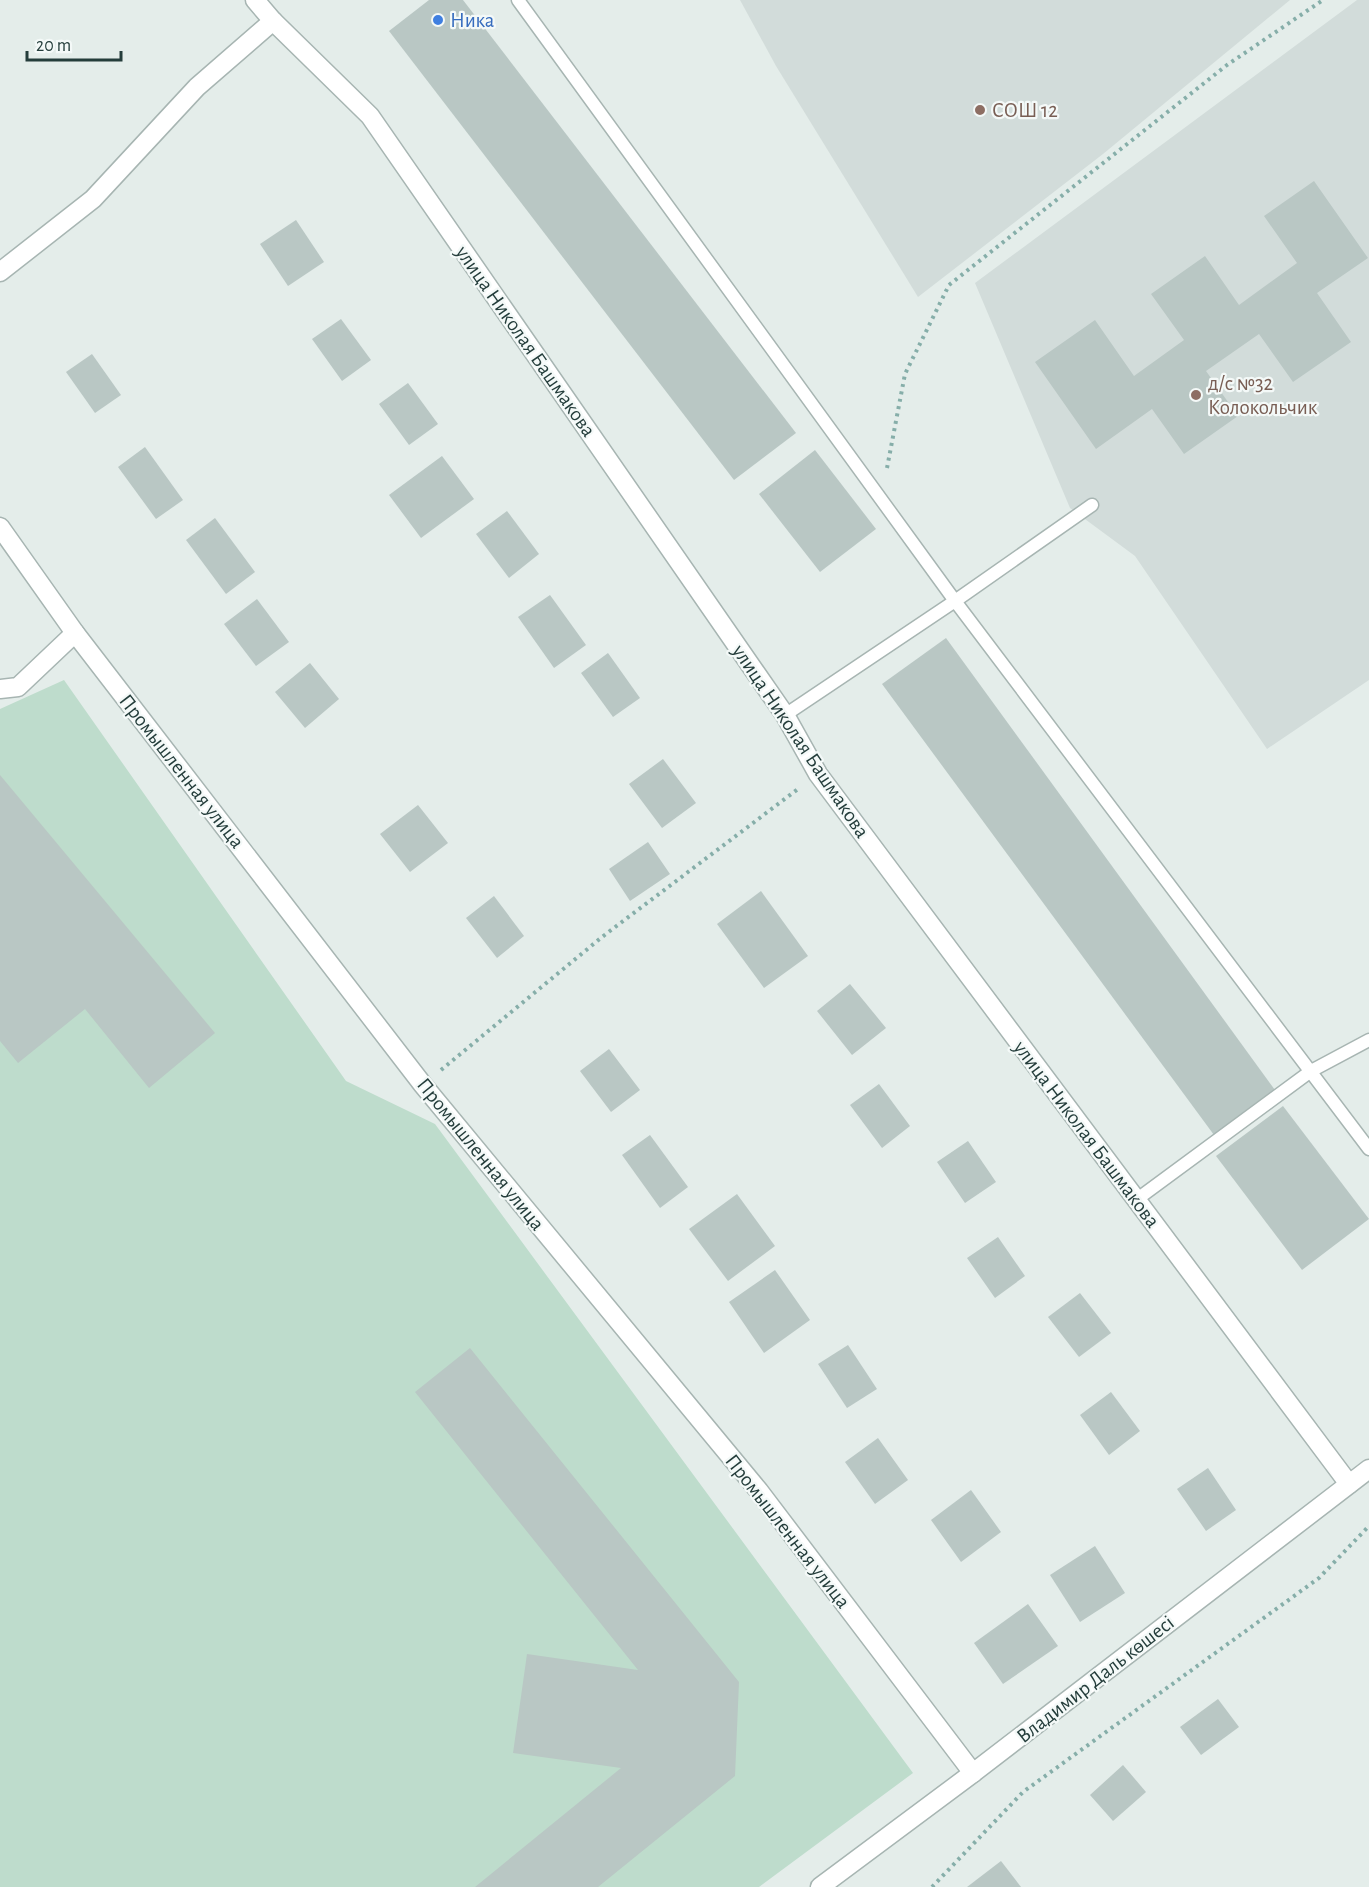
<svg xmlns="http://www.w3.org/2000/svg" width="1369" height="1887" viewBox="0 0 1369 1887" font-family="'Alegreya Sans',sans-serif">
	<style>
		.built { fill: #d2dcda }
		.green { fill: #bedccc }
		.building { fill: #b9c7c4 }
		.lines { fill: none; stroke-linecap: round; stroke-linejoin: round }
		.service-casing { stroke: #a7b5b2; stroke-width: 15 }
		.minor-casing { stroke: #a7b5b2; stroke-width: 21 }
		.tertiary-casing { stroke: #a7b5b2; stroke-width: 21 }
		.path { stroke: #86aea9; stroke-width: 4; stroke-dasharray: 3 4.5; stroke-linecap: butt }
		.service { stroke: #fff; stroke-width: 12 }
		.minor { stroke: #fff; stroke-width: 18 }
		.tertiary { stroke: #fff; stroke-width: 18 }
		.shop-dot { fill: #3f7fe0; stroke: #f4f9f8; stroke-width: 2 }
		.education-dot { fill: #8d6e63; stroke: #f4f9f8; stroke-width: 2 }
		.labels { text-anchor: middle; stroke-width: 4.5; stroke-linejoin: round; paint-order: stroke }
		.shop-label { font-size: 21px; fill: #366cbe; stroke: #f4f9f8; text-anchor: start }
		.education-label { font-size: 21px; fill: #785e54; stroke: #f4f9f8; text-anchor: start }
		.street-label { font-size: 21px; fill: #243d3b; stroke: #f4f9f8 }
	</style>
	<rect width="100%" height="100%" fill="#e4edea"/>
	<!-- built -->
	<g class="built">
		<polygon points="740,0 1290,0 1103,154 918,297 776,66"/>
		<polygon points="1357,0 1369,0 1369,680 1267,749 1135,556 1070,508 975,283"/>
	</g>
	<!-- green -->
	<polygon class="green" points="64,680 346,1081 435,1124 913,1773 759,1887 0,1887 0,709"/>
	<!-- building -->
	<g class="building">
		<polygon points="429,0 463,0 796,433 734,480 389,31"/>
		<polygon points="1314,181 1368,258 1317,293 1351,342 1293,382 1259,334 1206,371 1238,416 1184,454 1152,409 1096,449 1035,362 1095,320 1134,376 1184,340 1151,294 1205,256 1239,305 1297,263 1264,216"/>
		<polygon points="296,220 324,262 288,286 260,244"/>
		<polygon points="341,319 371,360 342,381 312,339"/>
		<polygon points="92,354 121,395 95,413 66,372"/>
		<polygon points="408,383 438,424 409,445 379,404"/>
		<polygon points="145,447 183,500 156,519 118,467"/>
		<polygon points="815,450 876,529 820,572 759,494"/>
		<polygon points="442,456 474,499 421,538 389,495"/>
		<polygon points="507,511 539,554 509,578 476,534"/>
		<polygon points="215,518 255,572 226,594 186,540"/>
		<polygon points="550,595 586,645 554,668 518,617"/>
		<polygon points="257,599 289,642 256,666 224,624"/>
		<polygon points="946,638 1275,1090 1214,1135 882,684"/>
		<polygon points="608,653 640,698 613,717 581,673"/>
		<polygon points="310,663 339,699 305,728 275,692"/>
		<polygon points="663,759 696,803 662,828 629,784"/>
		<polygon points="0,775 215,1033 149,1088 85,1009 18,1063 0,1041"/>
		<polygon points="418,805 448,843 410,872 380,834"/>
		<polygon points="648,842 670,874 630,901 609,869"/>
		<polygon points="761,891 808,956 764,988 717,924"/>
		<polygon points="494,896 524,936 497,958 466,918"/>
		<polygon points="850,984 886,1028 852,1055 817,1011"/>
		<polygon points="609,1049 640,1090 611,1112 580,1071"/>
		<polygon points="879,1084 910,1126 882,1148 850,1105"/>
		<polygon points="1283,1106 1369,1219 1302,1270 1216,1156"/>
		<polygon points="650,1135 688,1187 660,1208 622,1155"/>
		<polygon points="968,1141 996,1182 965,1203 937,1162"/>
		<polygon points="737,1194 775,1246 728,1281 689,1229"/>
		<polygon points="998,1237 1025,1276 995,1298 967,1258"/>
		<polygon points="775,1270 810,1320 764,1353 729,1302"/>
		<polygon points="1080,1293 1111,1333 1079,1357 1048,1317"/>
		<polygon points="848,1345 877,1389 847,1408 818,1364"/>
		<polygon points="470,1348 739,1682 735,1776 598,1887 475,1887 621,1768 513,1753 527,1654 638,1670 415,1392"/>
		<polygon points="1111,1392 1140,1431 1109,1455 1080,1415"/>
		<polygon points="878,1438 908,1480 875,1504 845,1462"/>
		<polygon points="1208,1468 1236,1510 1206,1531 1177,1489"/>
		<polygon points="971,1490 1001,1532 961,1562 931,1520"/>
		<polygon points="1095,1546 1125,1593 1080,1622 1050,1575"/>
		<polygon points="1028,1604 1058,1646 1003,1684 974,1643"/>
		<polygon points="1218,1699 1239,1727 1201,1755 1180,1727"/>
		<polygon points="1123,1765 1146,1792 1113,1821 1090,1795"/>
		<polygon points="1001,1861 1021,1887 967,1887"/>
	</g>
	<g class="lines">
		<defs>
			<g id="service">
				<polyline points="518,0 955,601 1092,505"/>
				<polyline points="785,715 955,601 1369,1149"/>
				<polyline points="1136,1200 1311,1071 1369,1040"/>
			</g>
			<g id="minor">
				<polyline points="255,0 273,21 370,116 785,715 818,774 1349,1484"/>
				<polyline points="0,272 93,199 197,87 273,21"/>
				<polyline points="0,527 75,633 423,1085 759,1491 973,1773"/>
				<polyline points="0,689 18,687 75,633"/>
			</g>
			<polyline id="tertiary" points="820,1887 973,1773 1369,1469"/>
		</defs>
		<!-- service casing -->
		<use href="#service" class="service-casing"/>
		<!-- minor casing -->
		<use href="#minor" class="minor-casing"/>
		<!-- tertiary casing -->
		<use href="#tertiary" class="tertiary-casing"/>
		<!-- path -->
		<g class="path">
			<polyline points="887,468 905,374 949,285 1227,65 1323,0"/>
			<polyline points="441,1070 602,937 798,789"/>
			<polyline points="932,1887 1023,1792 1319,1578 1369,1526"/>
		</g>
		<!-- service -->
		<use href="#service" class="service"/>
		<!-- minor -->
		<use href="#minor" class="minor"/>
		<!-- tertiary -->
		<use href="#tertiary" class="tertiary"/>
	</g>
	<!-- markers -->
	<circle class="shop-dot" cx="438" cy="20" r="6"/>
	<g class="education-dot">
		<circle cx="980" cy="110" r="6"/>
		<circle cx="1196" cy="395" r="6"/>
	</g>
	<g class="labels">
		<!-- shop labels -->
		<g class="shop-label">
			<text x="450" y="27">Ника</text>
		</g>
		<!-- education labels -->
		<g class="education-label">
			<text x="992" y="117">СОШ 12</text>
			<text x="1208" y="390">д/с №32<tspan x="1208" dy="24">Колокольчик</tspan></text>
		</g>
		<!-- street labels -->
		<g class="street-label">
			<text transform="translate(526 341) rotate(55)" y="7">улица Николая Башмакова</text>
			<text transform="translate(801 741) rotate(56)" y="7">улица Николая Башмакова</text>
			<text transform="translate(182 771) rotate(52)" y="7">Промышленная улица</text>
			<text transform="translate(1087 1134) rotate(53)" y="7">улица Николая Башмакова</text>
			<text transform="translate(481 1154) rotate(51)" y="7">Промышленная улица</text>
			<text transform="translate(788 1531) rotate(52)" y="7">Промышленная улица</text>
			<text transform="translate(1095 1679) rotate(-38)" y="7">Владимир Даль көшесі</text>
		</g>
	</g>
	<!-- scale -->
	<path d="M27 51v9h94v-9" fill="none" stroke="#243d3b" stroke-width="3"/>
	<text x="36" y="51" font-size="18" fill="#243d3b" stroke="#f4f9f8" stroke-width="4.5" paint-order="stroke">20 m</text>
</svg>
